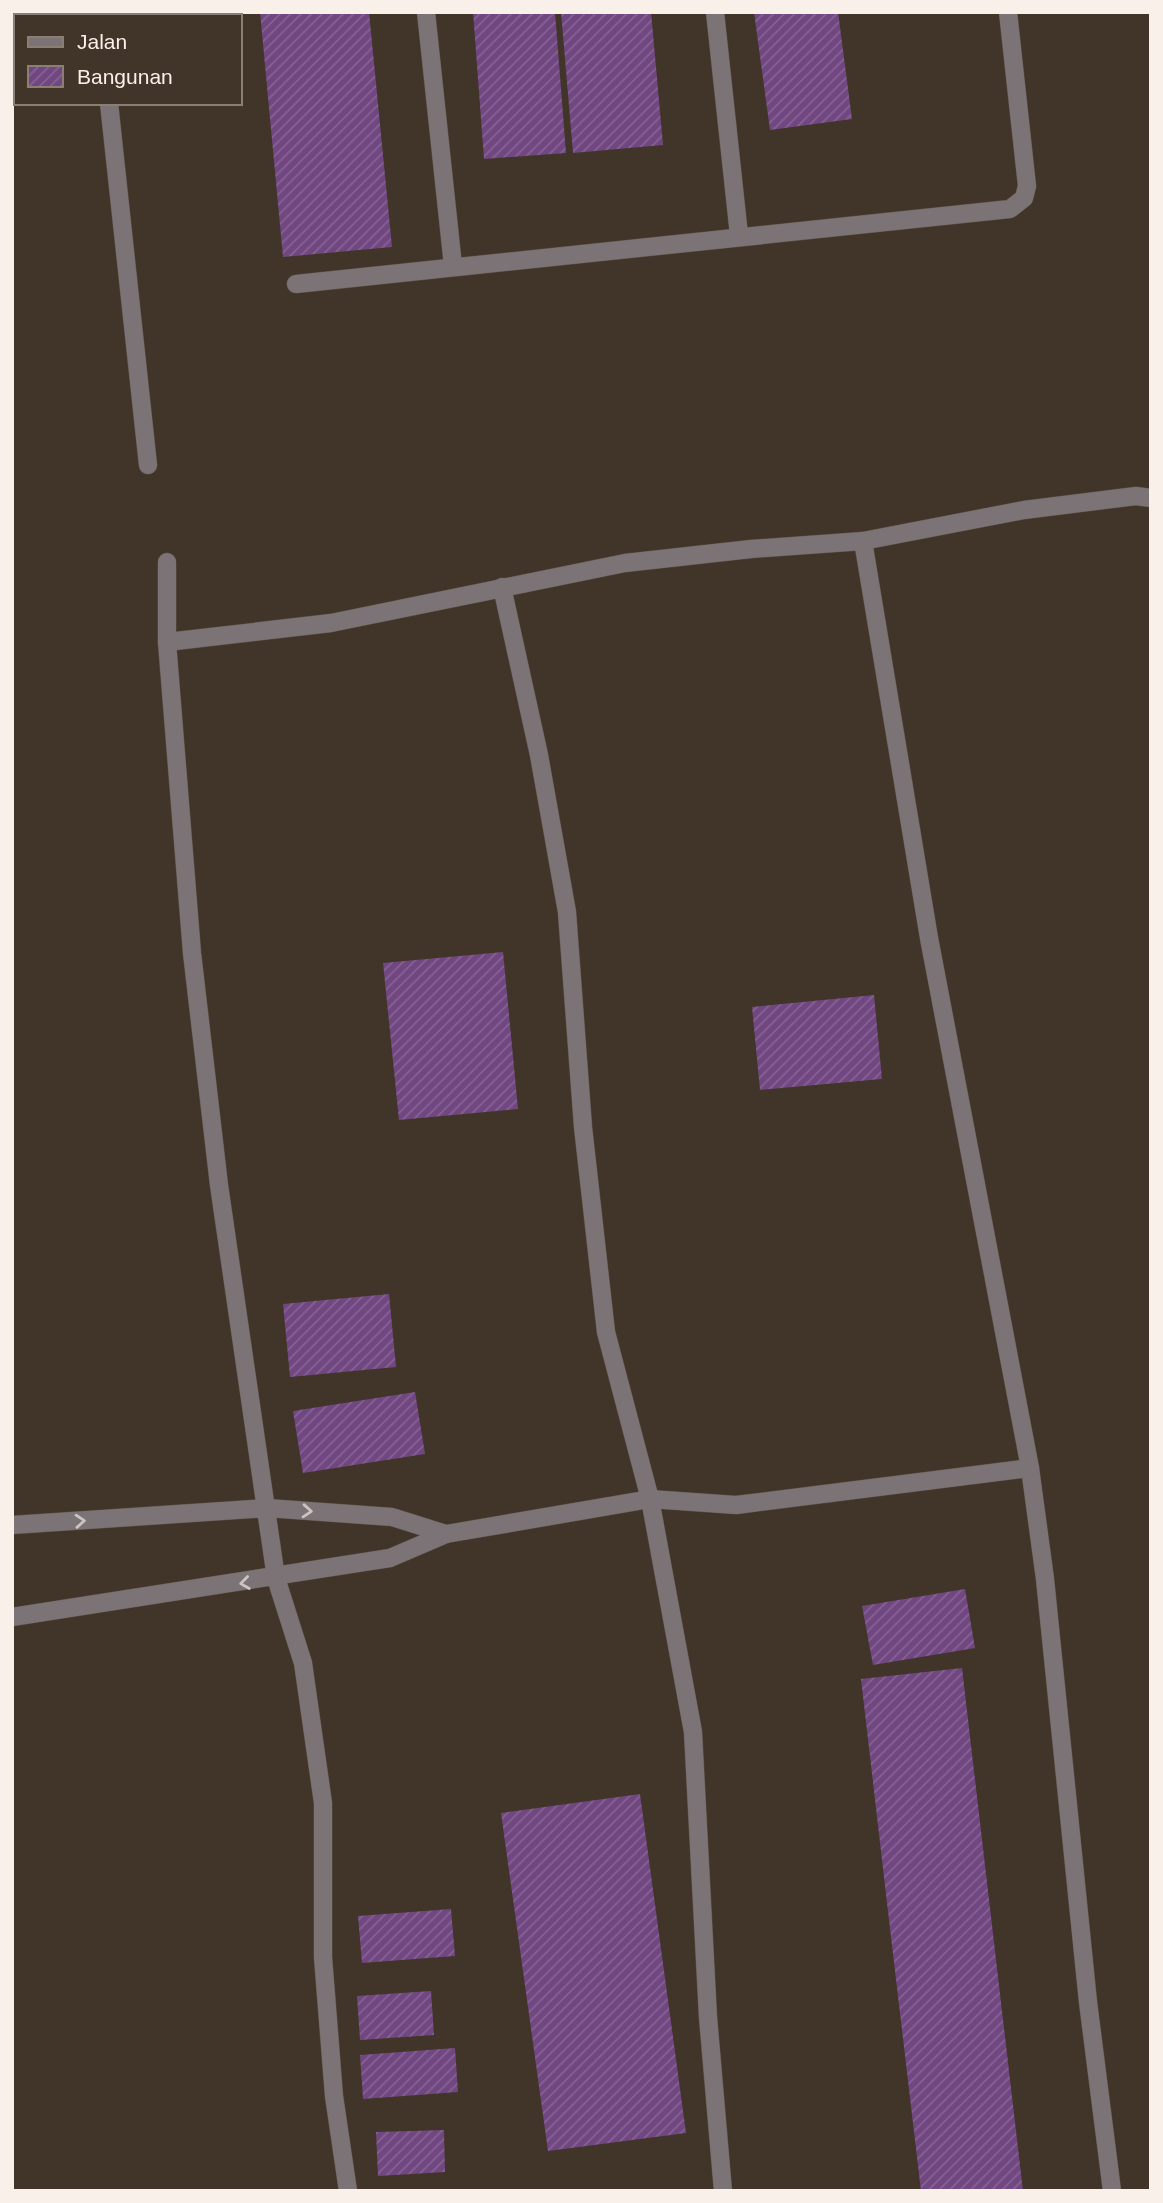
<svg xmlns="http://www.w3.org/2000/svg" width="1163" height="2203" viewBox="0 0 1163 2203" font-family="Helvetica,sans-serif">
	<style>
		.building { fill: url(#building-hatch) }
		.lines { fill: none; stroke-linecap: round; stroke-linejoin: round }
		.street-casing { stroke: #5e5247; stroke-width: 19 }
		.street { stroke: #7c7376; stroke-width: 18 }
		.oneway { stroke: #cdc4c1 }
	</style>
	<defs>
		<pattern id="building-hatch" width="6" height="6" patternUnits="userSpaceOnUse" patternTransform="scale(1.75)"><rect width="6" height="6" fill="#714781"/><path d="M-1 1l2-2M0 6l6-6M5 7l2-2" fill="none" stroke="#866293"/></pattern>
	</defs>
	<rect width="100%" height="100%" fill="#413428"/>
	<!-- building -->
	<g class="building">
		<polygon points="260,12 369,12 392,247 283,257"/>
		<polygon points="473,12 555,12 566,153 484,159"/>
		<polygon points="561,12 651,12 663,145 573,153"/>
		<polygon points="754,12 838,12 852,119 770,130"/>
		<polygon points="503,952 518,1109 399,1120 383,963"/>
		<polygon points="874,995 882,1079 760,1090 752,1007"/>
		<polygon points="389,1294 396,1367 290,1377 283,1304"/>
		<polygon points="415,1392 425,1454 303,1473 293,1411"/>
		<polygon points="965,1589 975,1648 873,1665 862,1606"/>
		<polygon points="962,1668 988,1891 1023,2191 921,2191 887,1903 861,1679"/>
		<polygon points="640,1794 686,2133 548,2151 501,1813"/>
		<polygon points="451,1909 455,1956 362,1963 358,1916"/>
		<polygon points="431,1991 434,2035 360,2040 357,1996"/>
		<polygon points="455,2048 458,2092 363,2099 360,2055"/>
		<polygon points="444,2130 445,2172 378,2176 376,2132"/>
	</g>
	<g class="lines">
		<defs>
			<g id="street">
				<polyline points="100,12 100,16"/>
				<polyline points="426,12 453,266"/>
				<polyline points="715,12 739,235"/>
				<polyline points="109,103 148,465"/>
				<polyline points="296,284 1010,209 1024,198 1027,186 1008,12"/>
				<polyline points="863,541 929,938 1030,1468 1045,1579 1088,2002 1112,2191"/>
				<polyline points="167,562 167,642 192,953 219,1185 276,1578 303,1663 323,1803 323,1957 334,2096 348,2191"/>
				<polyline points="502,587 539,755 567,912 583,1127 606,1332 650,1499 693,1732 708,2017 723,2191"/>
				<polyline points="167,642 331,623 625,563 751,549 863,541 1024,510 1136,496 1151,498"/>
				<polyline points="12,1525 267,1508 392,1517 446,1534 390,1558 12,1617"/>
				<polyline points="446,1534 650,1499 736,1505 1030,1468"/>
			</g>
		</defs>
		<!-- street casing -->
		<use href="#street" class="street-casing"/>
		<!-- street -->
		<use href="#street" class="street"/>
	</g>
	<!-- one-way arrows -->
	<defs><path id="oneway-chevron" d="M-2-3.5L2.5 0L-2 3.5" fill="none" stroke-width="1.6" stroke-linecap="round" stroke-linejoin="round" transform="scale(1.75)"/></defs>
	<g class="oneway">
		<use href="#oneway-chevron" transform="translate(307 1511) rotate(4)"/>
		<use href="#oneway-chevron" transform="translate(80 1521) rotate(-4)"/>
		<use href="#oneway-chevron" transform="translate(245 1583) rotate(172)"/>
	</g>
	<!-- border -->
	<rect width="1163" height="2203" fill="none" stroke="#f9f0e9" stroke-width="28"/>
	<!-- legend -->
	<rect x="14" y="14" width="228" height="91" fill="#413428" stroke="#8b7f75" stroke-width="2"/>
	<rect x="28" y="37" width="35" height="10" fill="#7c7376" stroke="#8b7f75" stroke-width="2"/>
	<text x="77" y="49" font-size="21" fill="#f9f0e9">Jalan</text>
	<rect x="28" y="66" width="35" height="21" fill="url(#building-hatch)" stroke="#8b7f75" stroke-width="2"/>
	<text x="77" y="84" font-size="21" fill="#f9f0e9">Bangunan</text>
</svg>
